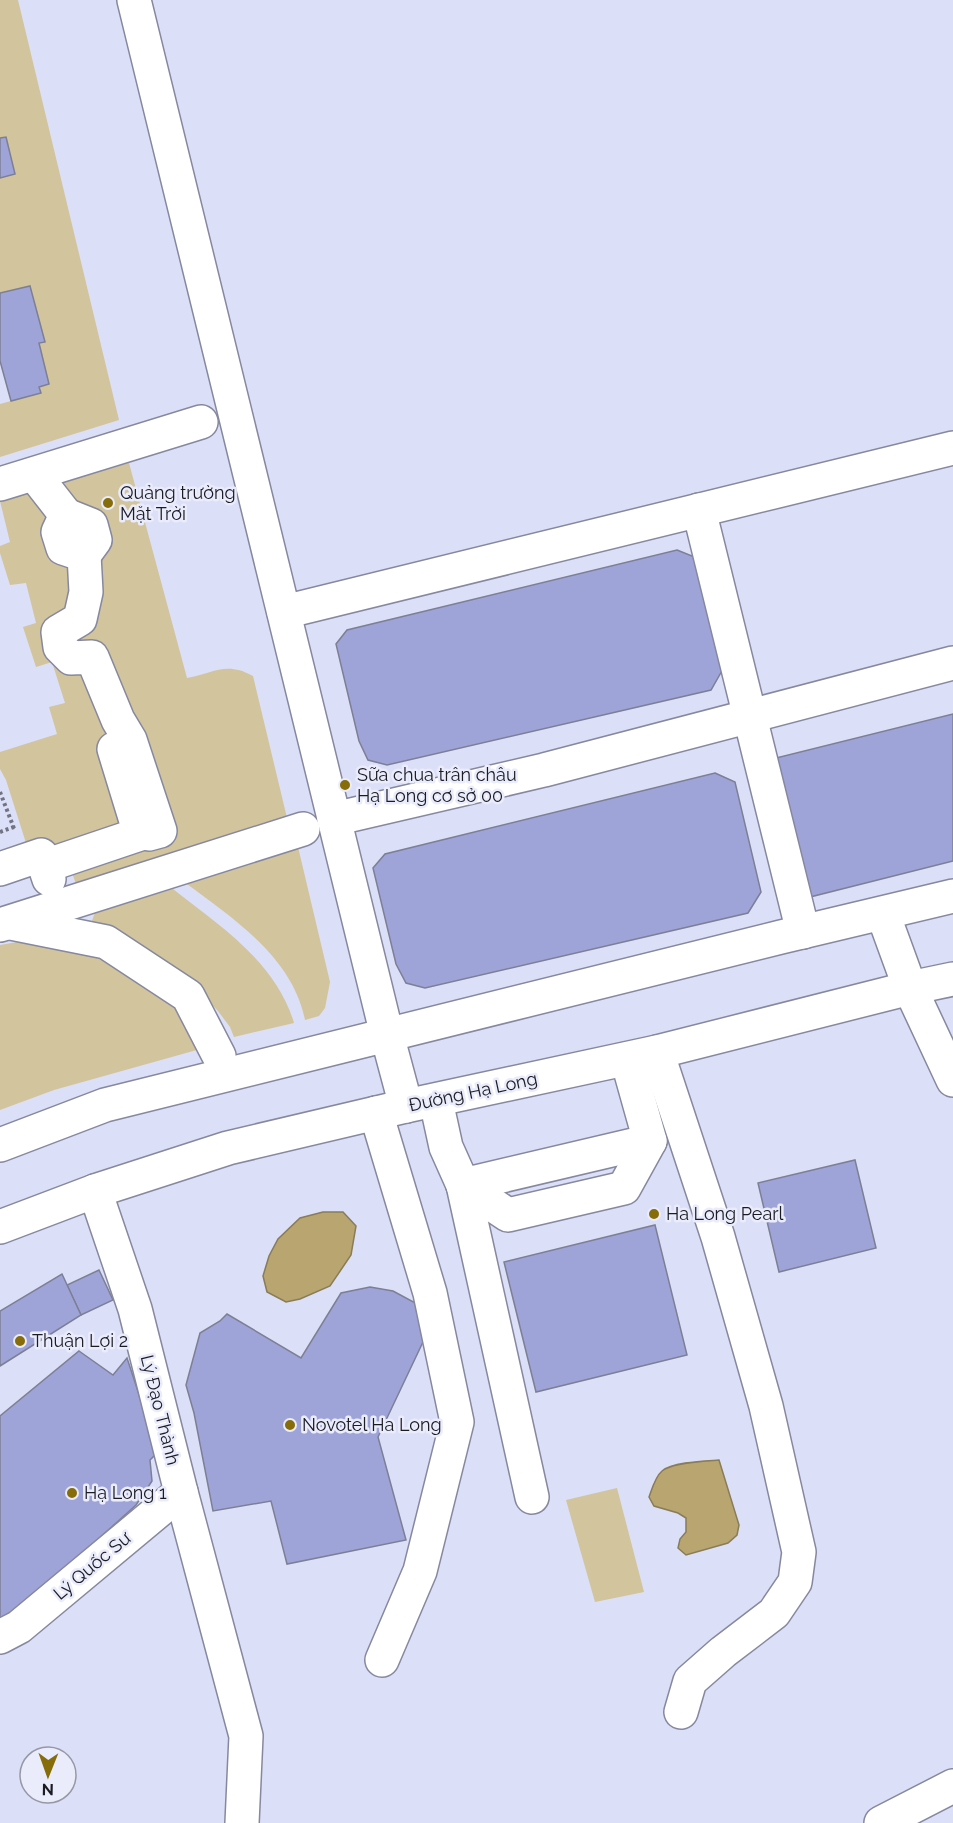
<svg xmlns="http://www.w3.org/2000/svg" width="953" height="1823" viewBox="0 0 953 1823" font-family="Raleway,sans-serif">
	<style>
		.green { fill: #d2c49c }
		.water { fill: #b8a56f; stroke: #897c58; stroke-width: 1.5 }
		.building { fill: #9fa4d8; stroke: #7d7f95; stroke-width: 1.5 }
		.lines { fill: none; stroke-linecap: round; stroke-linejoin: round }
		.minor-casing { stroke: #86889f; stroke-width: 36 }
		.major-casing { stroke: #86889f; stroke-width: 36 }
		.path { stroke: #717383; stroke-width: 4; stroke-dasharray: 3 3; stroke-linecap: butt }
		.minor { stroke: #fff; stroke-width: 33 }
		.major { stroke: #fff; stroke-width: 33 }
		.poi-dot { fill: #876c0a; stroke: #eaecfb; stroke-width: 2 }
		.labels { text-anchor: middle; stroke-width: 5; stroke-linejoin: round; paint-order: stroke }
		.poi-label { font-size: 18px; fill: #1a1b23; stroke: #eaecfb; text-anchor: start }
		.street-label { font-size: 18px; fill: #1a1b23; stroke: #eaecfb }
	</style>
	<rect width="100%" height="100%" fill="#dbdff7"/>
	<!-- green -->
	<g class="green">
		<polygon points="0,0 18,0 119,420 0,457 0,404 11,401 0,361"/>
		<path d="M 129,463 L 187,678 C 214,673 226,661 253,676 L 287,818 L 76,884 L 70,867 L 132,834 L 33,865 L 6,780 L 0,769 L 0,752 L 57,734 L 49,707 L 65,703 L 52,662 L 36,667 L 23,627 L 36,623 L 26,583 L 10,585 L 0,553 L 0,546 L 10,542 L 0,501 Z"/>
		<path d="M 298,847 L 330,982 L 325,1008 L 319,1016 L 305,1020 C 293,958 234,919 187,884 Z"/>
		<path d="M 173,889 C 220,926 276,962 294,1023 L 234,1037 L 230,1027 L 218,1011 L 203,995 L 99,930 L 92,921 L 95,912 Z"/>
		<polygon points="29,940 84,947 149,980 190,1017 211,1046 54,1090 0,1110 0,945"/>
		<polygon points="617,1488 644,1592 595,1602 566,1500"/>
	</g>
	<!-- water -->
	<g class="water">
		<polygon points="323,1212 343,1212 356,1226 351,1255 330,1286 300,1299 286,1302 267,1292 263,1276 269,1256 278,1239 300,1218"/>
		<path d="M 719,1460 L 739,1525 L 737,1535 L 728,1543 L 686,1555 L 678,1548 L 680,1539 L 686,1532 L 686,1518 L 678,1513 L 654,1506 L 649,1497 C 652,1489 655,1477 662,1471 C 672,1462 706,1461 719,1460 Z"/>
	</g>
	<!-- building -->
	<g class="building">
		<polygon points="6,137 15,174 0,178 0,138"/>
		<polygon points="30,286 45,342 39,343 49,384 39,387 41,393 11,401 0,361 0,293"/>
		<polygon points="677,550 697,558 723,669 711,690 387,765 368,760 359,741 336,644 347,630"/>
		<polygon points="953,714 953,861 810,897 776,758"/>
		<polygon points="715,773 735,782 761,892 748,913 425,988 406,983 396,964 373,868 385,854"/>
		<polygon points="855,1160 876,1248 779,1272 758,1183"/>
		<polygon points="655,1225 687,1355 536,1392 504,1262"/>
		<polygon points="99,1270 113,1300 81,1315 67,1285"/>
		<polygon points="62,1274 81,1315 0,1366 0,1311"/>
		<polygon points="370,1287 393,1291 421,1306 431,1325 378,1437 406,1540 287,1564 271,1501 213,1511 194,1413 186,1385 200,1333 220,1321 227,1314 301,1358 341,1293"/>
		<polygon points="79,1351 113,1375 127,1358 158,1452 150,1460 152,1481 136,1505 0,1628 0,1416"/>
	</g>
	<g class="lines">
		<defs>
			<g id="minor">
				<polyline points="134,0 387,1035 406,1106"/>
				<polyline points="34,474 66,515 58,532 63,548 84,555 86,592 80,619 58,632 60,647 71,658 92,657 118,720 130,740 160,831 149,834 122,746 114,749 140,834 45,866"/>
				<polyline points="0,484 201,422"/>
				<polyline points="699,510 803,932"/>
				<polyline points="66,515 91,525 95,540 84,555"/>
				<polyline points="284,612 953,448"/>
				<polyline points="334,819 544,770 953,663"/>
				<polyline points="0,869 41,855 49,879"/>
				<polyline points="883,914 910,988 953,1080"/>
				<polyline points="11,923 106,942 188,996 219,1056"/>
				<polyline points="0,925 303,829"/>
				<polyline points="657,1052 718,1237 766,1406 799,1552 795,1582 774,1613 723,1652 690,1681 681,1712"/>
				<polyline points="436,1101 446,1147 463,1185 650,1141 627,1059"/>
				<polyline points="376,1113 430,1293 457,1422 420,1571 382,1660"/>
				<polyline points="0,1145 105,1105 781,937 953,896"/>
				<polyline points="463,1185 532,1497"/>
				<polyline points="463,1185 508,1215 624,1188 650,1141"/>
				<polyline points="95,1191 135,1309 181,1492 246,1736 242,1823"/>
				<polyline points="0,1637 19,1627 181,1492"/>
			</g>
			<g id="major">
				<polyline points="0,1227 95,1191 228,1148 406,1106 657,1052 910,988 953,979"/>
				<polyline points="881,1823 953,1786"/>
			</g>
		</defs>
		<!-- minor casing -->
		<use href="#minor" class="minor-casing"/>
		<!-- major casing -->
		<use href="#major" class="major-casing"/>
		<!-- path -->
		<g class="path">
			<polyline points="0,792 15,831"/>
			<polyline points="0,832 14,827"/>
		</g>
		<!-- minor -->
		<use href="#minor" class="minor"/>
		<!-- major -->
		<use href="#major" class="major"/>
	</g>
	<!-- markers -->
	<g class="poi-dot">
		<circle cx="108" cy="503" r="6"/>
		<circle cx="345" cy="785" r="6"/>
		<circle cx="654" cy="1214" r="6"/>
		<circle cx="20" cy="1341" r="6"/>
		<circle cx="290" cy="1425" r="6"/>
		<circle cx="72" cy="1493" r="6"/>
	</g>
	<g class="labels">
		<!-- poi labels -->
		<g class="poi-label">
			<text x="120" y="499">Quảng trường<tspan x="120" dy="21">Mặt Trời</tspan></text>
			<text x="357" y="781">Sữa chua trân châu<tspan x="357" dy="21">Hạ Long cơ sở 00</tspan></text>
			<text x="666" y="1220">Ha Long Pearl</text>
			<text x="32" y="1347">Thuận Lợi 2</text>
			<text x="302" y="1431">Novotel Ha Long</text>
			<text x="84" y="1499">Hạ Long 1</text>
		</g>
		<!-- street labels -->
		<g class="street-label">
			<text transform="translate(473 1092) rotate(-12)" y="6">Đường Hạ Long</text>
			<text transform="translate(160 1410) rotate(76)" y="6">Lý Đạo Thành</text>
			<text transform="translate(92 1566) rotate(-40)" y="6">Lý Quốc Sư</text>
		</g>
	</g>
	<!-- north arrow -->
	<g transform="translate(48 1775) rotate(181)"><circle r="28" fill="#eaecfb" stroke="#9798a5" stroke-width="1.5"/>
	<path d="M0-4.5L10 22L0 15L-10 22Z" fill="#876c0a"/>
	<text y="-9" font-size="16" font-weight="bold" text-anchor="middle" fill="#1a1b23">N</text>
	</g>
</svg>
